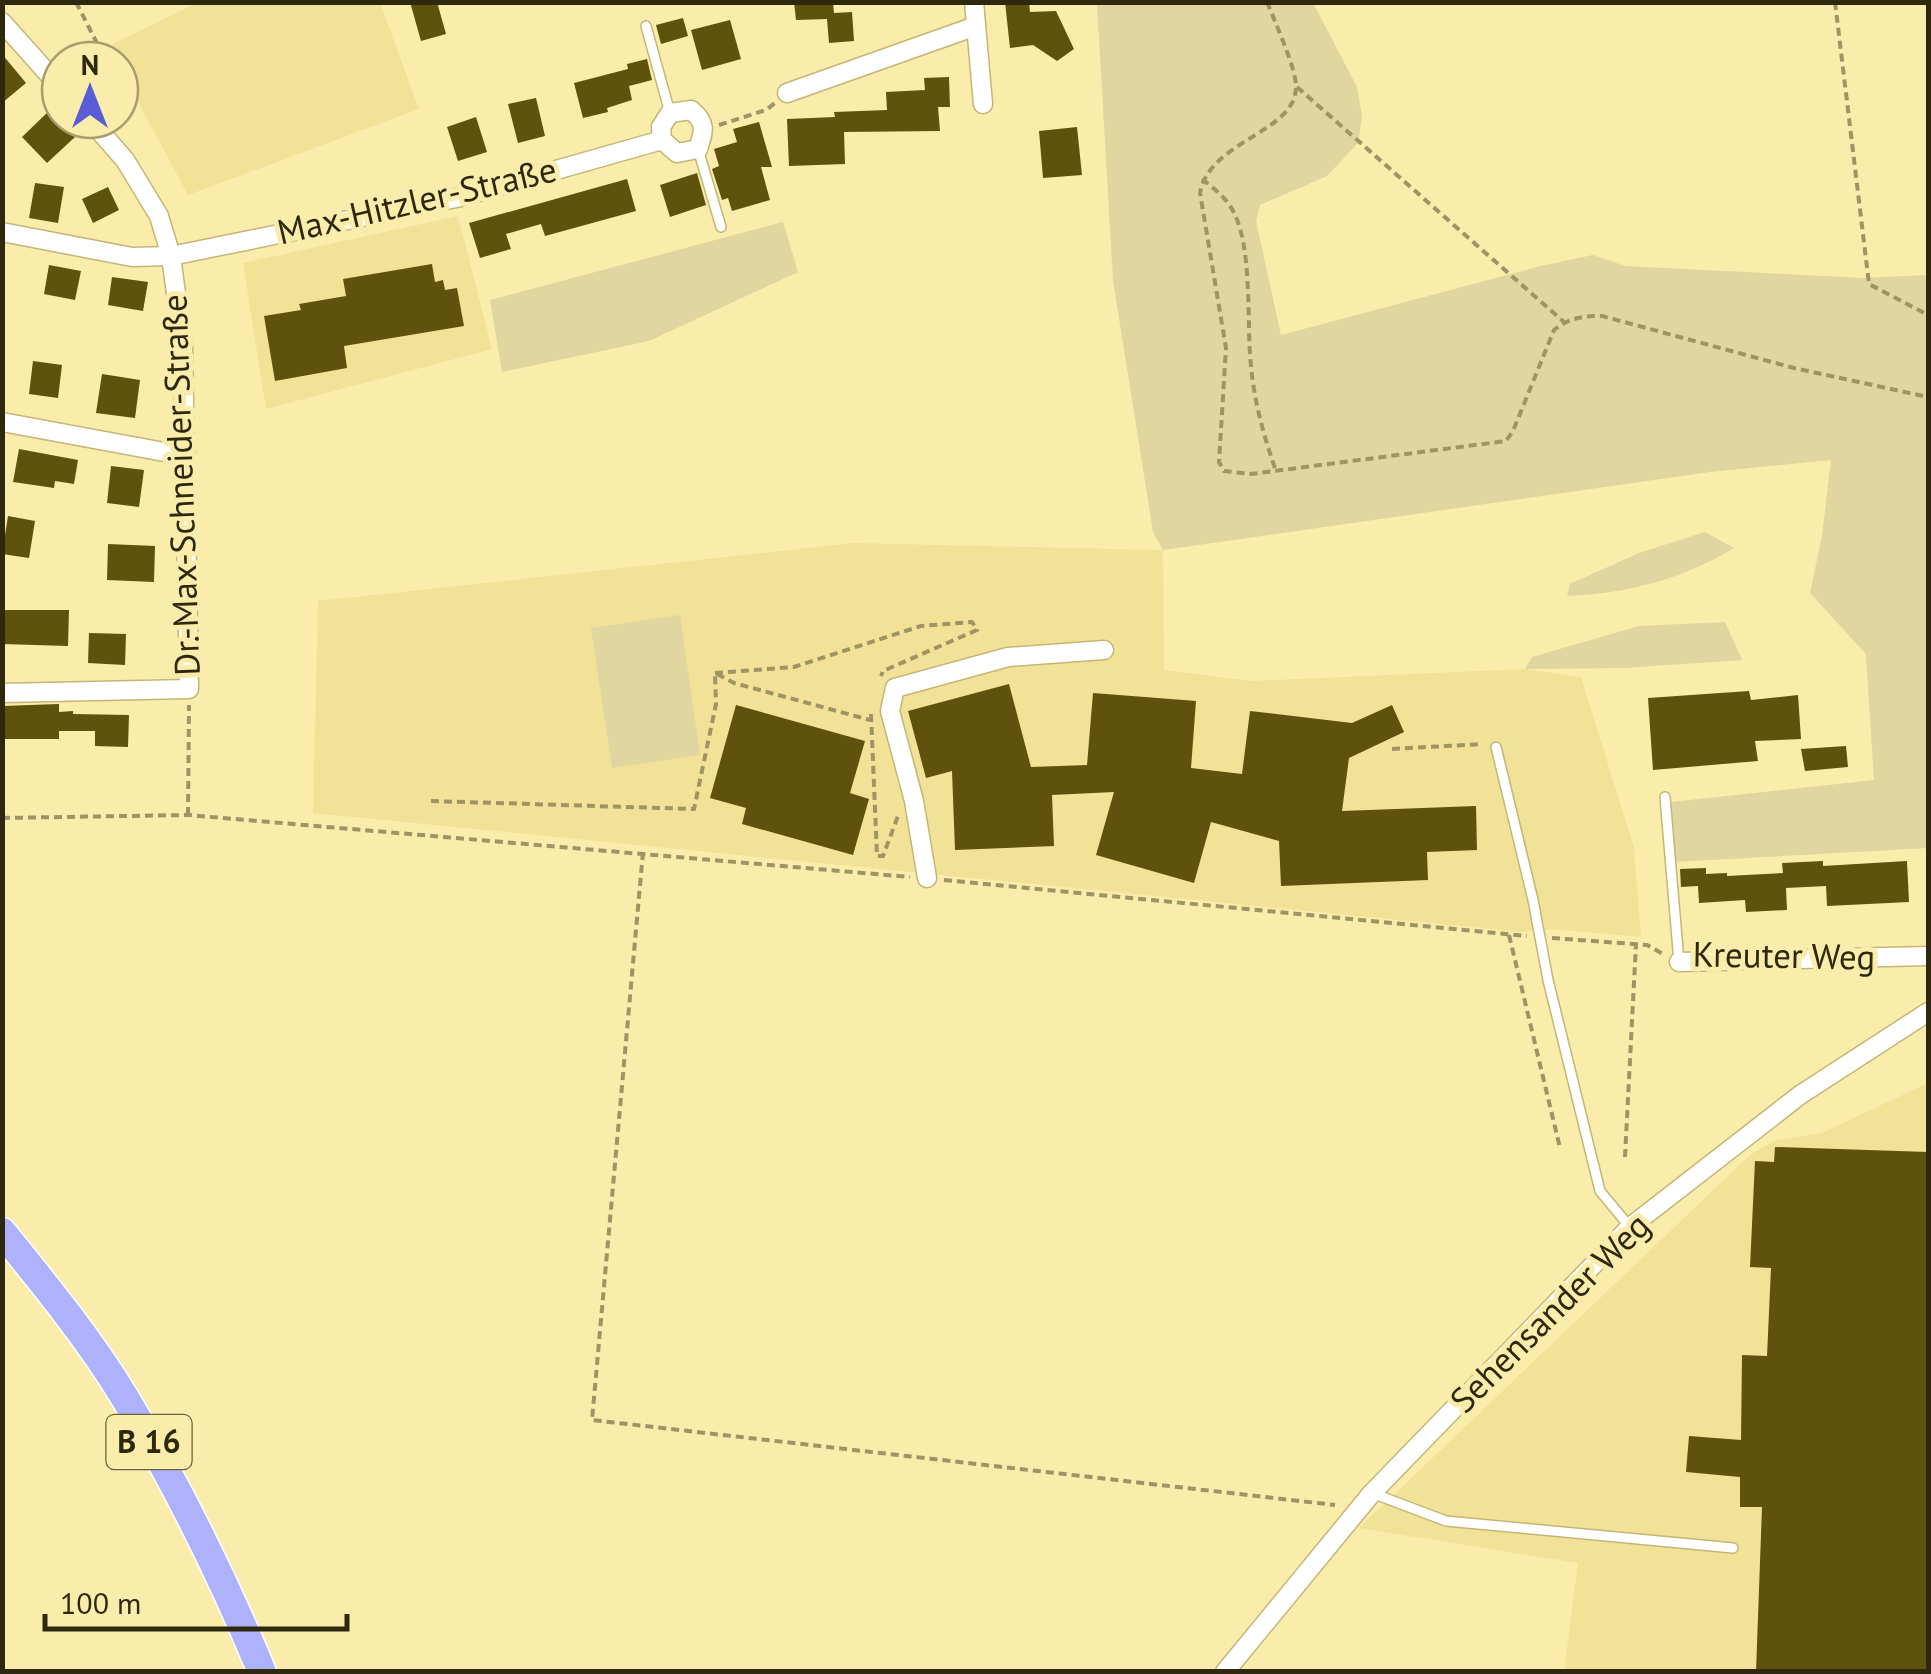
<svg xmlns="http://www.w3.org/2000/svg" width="1931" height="1674" viewBox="0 0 1931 1674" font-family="'PT Sans',sans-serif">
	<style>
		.built { fill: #f2e297 }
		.green { fill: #e1d5a0 }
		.building { fill: #5f520c }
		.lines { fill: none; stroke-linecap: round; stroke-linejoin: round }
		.lane-casing { stroke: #c4b675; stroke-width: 12 }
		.street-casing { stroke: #c4b675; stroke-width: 21 }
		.primary-casing { stroke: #fff; stroke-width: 31 }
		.path { stroke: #9e9464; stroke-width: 4; stroke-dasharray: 8 5; stroke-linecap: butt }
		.lane { stroke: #fff; stroke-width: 9 }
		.street { stroke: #fff; stroke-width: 18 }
		.primary { stroke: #adb2fb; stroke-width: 28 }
		.labels { text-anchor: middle; stroke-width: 10; stroke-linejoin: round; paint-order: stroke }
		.shield { fill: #faecaa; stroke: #6b633d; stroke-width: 2.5 }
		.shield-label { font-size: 32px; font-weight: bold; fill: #2e280e }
		.street-label { font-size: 35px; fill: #2e280e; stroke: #faecaa }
	</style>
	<rect width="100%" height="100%" fill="#faecaa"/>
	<!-- built -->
	<g class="built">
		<polygon points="197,3 380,3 419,109 188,195 120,68 120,60 116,60 109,46"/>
		<polygon points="458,216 492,349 266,409 243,263"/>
		<polygon points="854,543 1163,550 1164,670 1251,681 1525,669 1581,677 1634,848 1641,937 1550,929 1522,932 313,813 318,601"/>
		<polygon points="1928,1083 1928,1671 1564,1671 1578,1563 1359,1528 1750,1155 1776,1140 1822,1133"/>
	</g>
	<!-- green -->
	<g class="green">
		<polygon points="1097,3 1313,3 1357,87 1362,117 1358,143 1327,176 1260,205 1256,221 1281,335 1545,265 1593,255 1625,266 1864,278 1928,275 1928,848 1674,862 1671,802 1874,780 1866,654 1810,593 1822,536 1831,460 1710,472 1163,550 1153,532 1113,280"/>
		<polygon points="783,222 798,272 649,341 502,372 490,300"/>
		<path d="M 1705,532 L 1734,548 C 1680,580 1629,593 1567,596 L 1570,584 L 1639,553 Z"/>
		<polygon points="680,615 700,755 612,768 591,628"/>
		<polygon points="1725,622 1742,660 1625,668 1525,669 1532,657 1639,626"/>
	</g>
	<!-- building -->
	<g class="building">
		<polygon points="410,2 437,2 446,34 421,41"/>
		<polygon points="794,2 833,2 834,13 852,12 854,41 829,43 827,19 796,20"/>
		<polygon points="1005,2 1029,2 1030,12 1056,11 1074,49 1057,61 1033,45 1010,48"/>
		<polygon points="683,18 688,36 661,44 656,25"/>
		<polygon points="730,20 741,59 702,70 691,30"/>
		<polygon points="2,54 26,83 2,103"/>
		<polygon points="647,59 652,80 629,86 632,100 607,108 608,112 583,118 574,83 628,69 627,64"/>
		<polygon points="949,77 950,107 938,107 940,131 844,132 845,164 789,166 787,119 835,117 834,112 887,110 886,92 925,90 924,78"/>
		<polygon points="536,98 545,136 518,143 508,104"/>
		<polygon points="50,110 75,137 47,163 22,137"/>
		<polygon points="476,117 487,152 458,161 447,127"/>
		<polygon points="759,122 772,167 761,167 770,200 732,211 728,198 722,200 712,169 719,166 714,149 737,142 733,129"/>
		<polygon points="1077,127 1082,175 1043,178 1039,131"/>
		<polygon points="697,173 706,205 670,217 660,185"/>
		<polygon points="627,179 636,211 545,236 541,224 506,234 511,249 480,258 469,223"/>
		<polygon points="35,183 64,187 58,223 29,218"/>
		<polygon points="108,187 119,210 93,223 82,199"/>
		<polygon points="432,264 435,282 443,280 445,290 457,288 464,326 344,346 347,368 275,381 264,316 301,310 299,304 346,296 343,279"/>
		<polygon points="49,265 81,271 75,300 44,294"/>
		<polygon points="112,277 148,282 143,311 108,305"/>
		<polygon points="33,361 62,365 58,398 29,394"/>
		<polygon points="102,374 140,380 135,418 96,413"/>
		<polygon points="19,449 78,460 74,484 55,481 54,488 13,482"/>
		<polygon points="111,466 144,470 139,507 107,503"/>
		<polygon points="8,516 35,521 29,558 2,554"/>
		<polygon points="108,544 155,546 154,582 107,580"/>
		<polygon points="2,610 69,610 68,646 2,644"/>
		<polygon points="89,633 126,634 125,665 88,663"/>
		<polygon points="1009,684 1031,767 1087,765 1093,693 1196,701 1191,768 1242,774 1250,711 1352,723 1392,705 1404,732 1349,758 1342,811 1476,806 1477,850 1427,852 1428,880 1281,886 1279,841 1211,822 1194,883 1096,855 1114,792 1052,795 1054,846 955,850 952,771 926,778 908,711"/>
		<polygon points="1749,691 1751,700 1798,695 1801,739 1755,741 1758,761 1653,770 1648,698"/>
		<polygon points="59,704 59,712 73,711 73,714 129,715 128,747 95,746 95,731 59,731 59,739 2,739 2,706"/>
		<polygon points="736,705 865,741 850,793 869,799 853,855 742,824 746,808 710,798"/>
		<polygon points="1846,746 1848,767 1805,771 1801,749"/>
		<polygon points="1823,861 1823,866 1907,861 1909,902 1827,906 1826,886 1786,888 1787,910 1746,912 1745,900 1699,903 1698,886 1681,887 1680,869 1706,868 1706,874 1727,873 1727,876 1783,873 1782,863"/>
		<polygon points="1775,1147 1928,1152 1928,1672 1756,1672 1762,1507 1740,1507 1740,1477 1686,1472 1689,1436 1741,1440 1742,1355 1767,1356 1771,1268 1750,1267 1755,1161 1774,1162"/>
	</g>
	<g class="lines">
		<defs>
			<g id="lane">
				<polyline points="646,26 670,113"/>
				<polyline points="698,149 721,227"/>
				<polyline points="1496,747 1533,900 1548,980 1600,1191 1629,1226"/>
				<polyline points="1665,797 1679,962"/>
				<polyline points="1372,1493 1446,1521 1733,1548"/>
			</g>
			<g id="street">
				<polyline points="974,2 983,104"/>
				<polyline points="2,22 60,87"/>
				<polyline points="787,93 976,26"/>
				<path d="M 2,232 L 132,257 L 171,256 L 461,197 L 662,140 L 677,153 L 698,149 C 704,131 707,123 691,110 L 670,113 L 661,127 L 662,140"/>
				<polyline points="2,422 186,456"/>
				<polyline points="2,693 189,689 183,346 171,256 159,216 125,160 90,120"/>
				<polyline points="927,878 914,801 890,711 895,688 1008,657 1104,650"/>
				<polyline points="1679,962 1928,956"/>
				<polyline points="1225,1672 1372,1493 1630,1227 1800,1095 1928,1012"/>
			</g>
			<path id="primary" d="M 2,1232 C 45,1285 90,1340 125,1398 C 177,1485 223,1578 262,1672"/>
		</defs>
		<!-- lane casing -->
		<use href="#lane" class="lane-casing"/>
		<!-- street casing -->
		<use href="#street" class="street-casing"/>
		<!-- primary casing -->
		<use href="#primary" class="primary-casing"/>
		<!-- path -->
		<g class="path">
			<polyline points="76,2 101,51"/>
			<path d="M 1267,2 C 1275,22 1295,66 1296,85 C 1298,133 1210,139 1200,193 L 1226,348 L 1219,462 L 1224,471 L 1251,474 L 1506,441 L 1513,431 L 1554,330 C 1569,318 1582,316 1602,316 L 1794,368 L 1928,397"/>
			<polyline points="1835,2 1869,284 1928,315"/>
			<polyline points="1297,87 1564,322"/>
			<polyline points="719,125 766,110 775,103"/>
			<path d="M 1202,179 C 1212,187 1223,195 1230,206 C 1254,241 1246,323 1251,366 C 1254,401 1264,437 1276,471"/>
			<polyline points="715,673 794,667 921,626 972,622 977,630 883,671 881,676"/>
			<polyline points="717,674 734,683 870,720"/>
			<polyline points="871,714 877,856 883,856 898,816"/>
			<polyline points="1392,749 1482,744"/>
			<polyline points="431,801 694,809 716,704 715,673"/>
			<polyline points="188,815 189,705"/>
			<polyline points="2,818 188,815 910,877"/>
			<polyline points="643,852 592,1420 1335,1505"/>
			<polyline points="944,880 1527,936"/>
			<polyline points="1509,935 1560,1148"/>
			<polyline points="1552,938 1647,945 1665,955"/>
			<polyline points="1625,1157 1636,944"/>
		</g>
		<!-- lane -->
		<use href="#lane" class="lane"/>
		<!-- street -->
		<use href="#street" class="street"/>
		<!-- primary -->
		<use href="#primary" class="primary"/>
	</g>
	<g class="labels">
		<!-- shield labels -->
		<rect class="shield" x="106.5" y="1415" width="85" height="54" rx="8"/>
		<g class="shield-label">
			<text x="149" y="1453">B 16</text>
		</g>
		<!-- street labels -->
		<g class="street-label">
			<text transform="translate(417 201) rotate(-13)" y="12">Max-Hitzler-Straße</text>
			<text transform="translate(181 485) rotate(-92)" y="12">Dr.-Max-Schneider-Straße</text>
			<text transform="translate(1784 956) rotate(1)" y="12">Kreuter Weg</text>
			<text transform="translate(1550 1313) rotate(-45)" y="12">Sehensander Weg</text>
		</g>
	</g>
	<!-- border -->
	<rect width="1931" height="1674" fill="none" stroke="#2e280e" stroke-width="10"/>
	<!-- north arrow -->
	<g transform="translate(90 90)"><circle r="48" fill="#faecaa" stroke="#a89e6c" stroke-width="2.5"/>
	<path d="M0-8L18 38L0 25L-18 38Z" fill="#585dd4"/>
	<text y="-15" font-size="28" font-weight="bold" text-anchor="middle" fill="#2e280e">N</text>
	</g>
	<!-- scale -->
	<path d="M45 1614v15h302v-15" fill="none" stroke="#2e280e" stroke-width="5"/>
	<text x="60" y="1614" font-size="30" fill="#2e280e" stroke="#faecaa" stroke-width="8" paint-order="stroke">100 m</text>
</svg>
